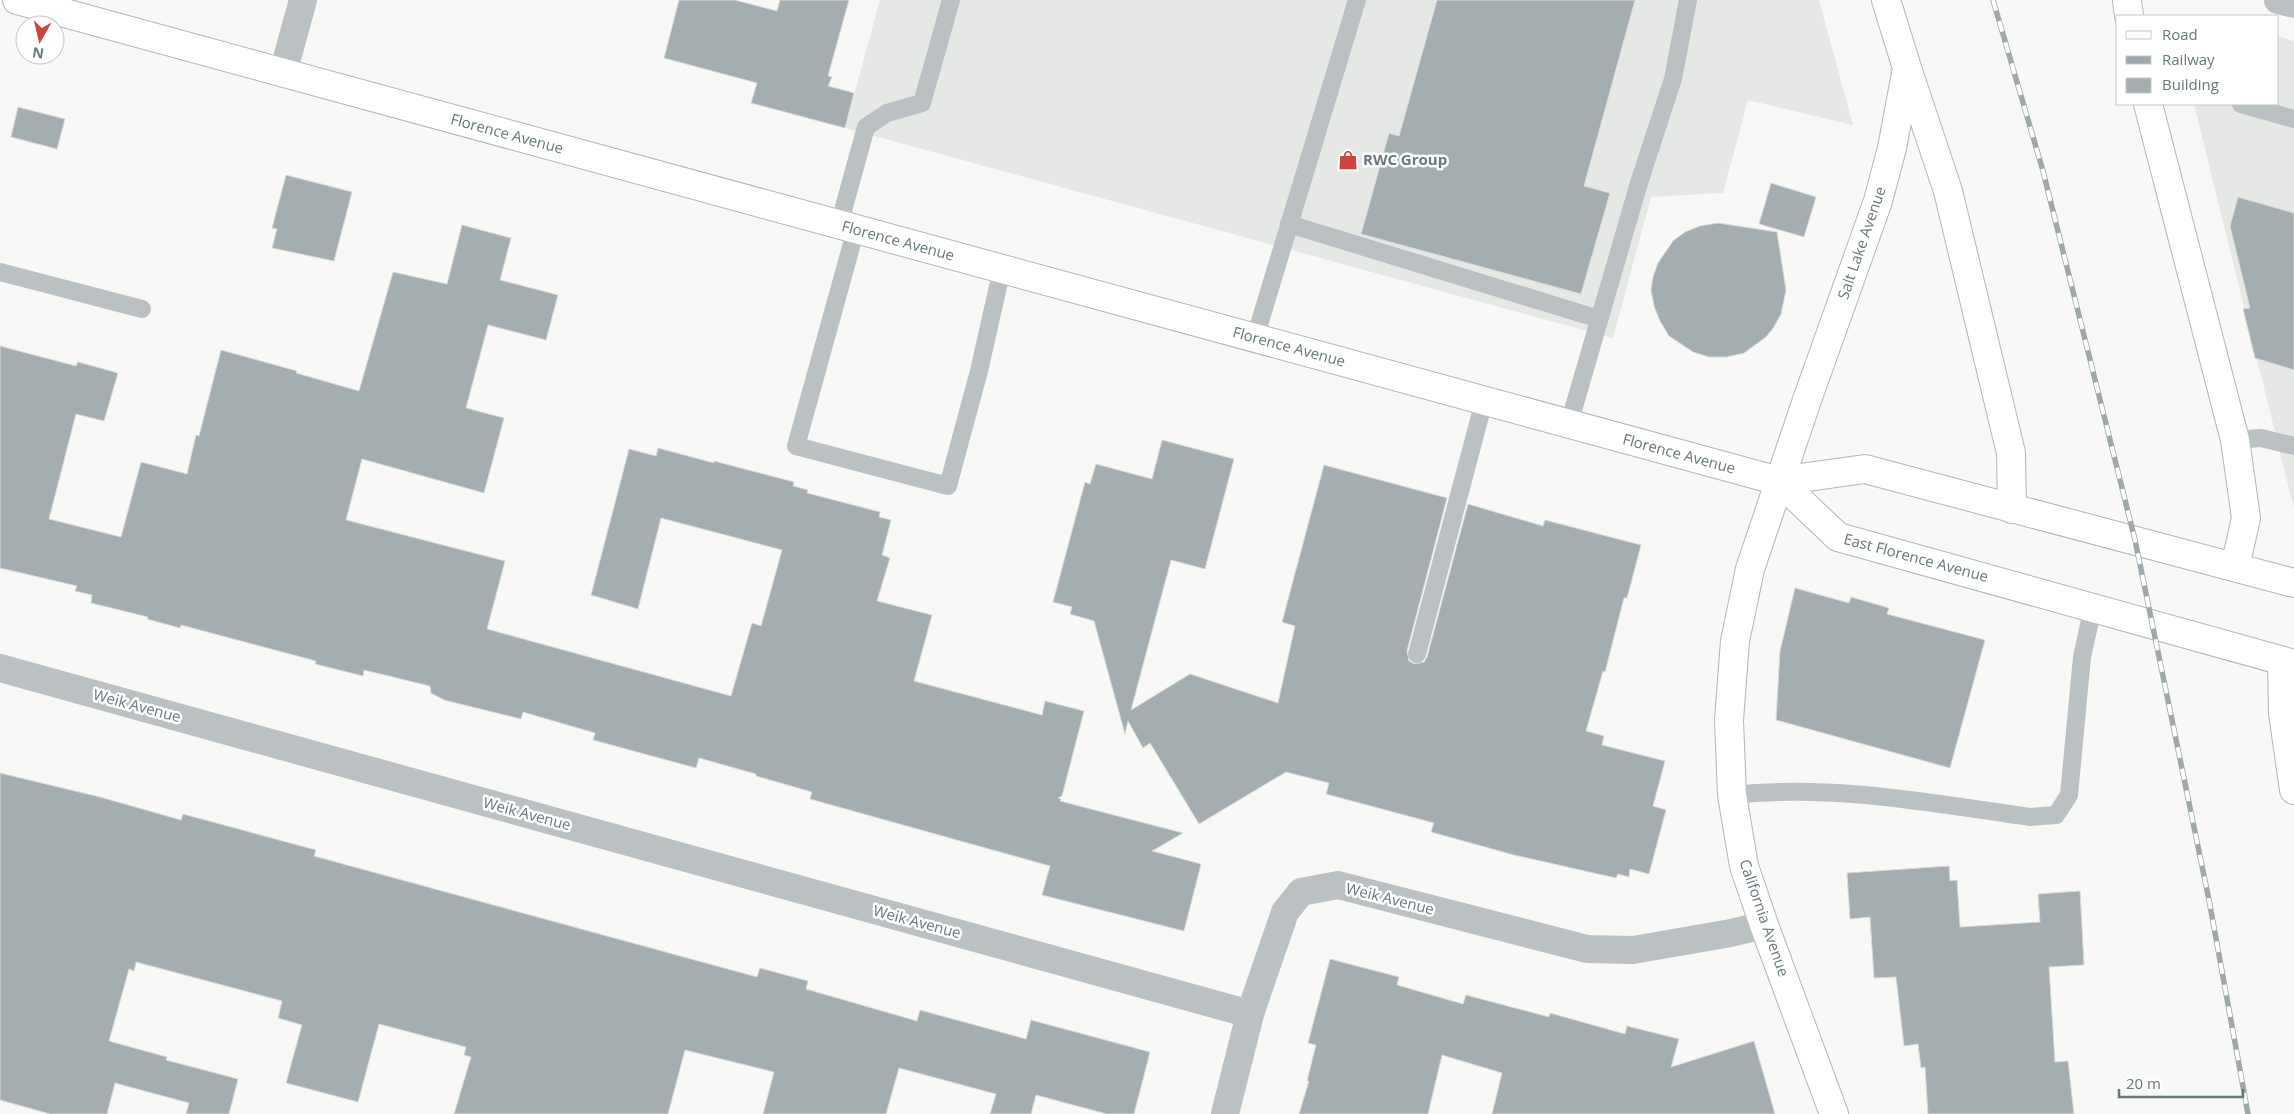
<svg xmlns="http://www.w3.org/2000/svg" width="2294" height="1114" viewBox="0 0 2294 1114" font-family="'Open Sans',sans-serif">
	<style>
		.built { fill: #e6e8e6 }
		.building { fill: #a4aeb0; stroke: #dad9d8 }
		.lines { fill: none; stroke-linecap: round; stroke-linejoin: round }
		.secondary-casing { stroke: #b0b7ba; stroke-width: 30 }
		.primary-casing { stroke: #b0b6b8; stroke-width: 30 }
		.lane { stroke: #bbc1c3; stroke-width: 18 }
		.street { stroke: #bbc1c3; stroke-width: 28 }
		.secondary { stroke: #fff; stroke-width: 28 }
		.primary { stroke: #fff; stroke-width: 28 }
		.rail-casing { stroke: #9ea7a9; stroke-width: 5.5 }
		.rail { stroke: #fff; stroke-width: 4; stroke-dasharray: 11; stroke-linecap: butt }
		.labels { text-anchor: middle; stroke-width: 5; stroke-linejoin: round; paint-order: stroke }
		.street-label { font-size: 15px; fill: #66787d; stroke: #fff }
		.poi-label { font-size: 15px; font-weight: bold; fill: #66787d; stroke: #fff; text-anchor: start }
	</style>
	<rect width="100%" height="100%" fill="#f8f8f6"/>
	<!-- built -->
	<g class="built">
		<polygon points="880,0 1819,0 1853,125 1748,100 1723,193 1651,197 1613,338 845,128"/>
		<polygon points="2278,36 2294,41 2294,509 2194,104 2278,104"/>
	</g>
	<!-- building -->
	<g class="building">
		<polygon points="679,0 735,0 777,11 780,0 849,0 828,76 832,77 828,86 854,93 845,128 751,103 757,83 664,58"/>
		<polygon points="1437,0 1635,0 1584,186 1610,193 1581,294 1361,234 1389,133 1399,136"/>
		<polygon points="18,107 65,119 57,149 11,137"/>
		<polygon points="286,175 352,192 334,261 272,248 277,229 272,228"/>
		<polygon points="1771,183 1816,197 1804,237 1759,224"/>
		<polygon points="2238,197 2294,213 2294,370 2255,358 2243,309 2250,308 2230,226"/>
		<polygon points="1718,223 1777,232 1786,290 1781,314 1774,327 1766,337 1744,353 1727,357 1709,357 1693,352 1669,336 1660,321 1654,306 1651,290 1653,277 1658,263 1673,241 1685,232 1700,226"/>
		<polygon points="462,225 511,238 500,280 558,295 546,340 488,325 466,408 504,418 484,493 362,459 346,520 505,561 487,629 731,696 752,623 761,626 782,550 661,518 638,609 591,595 629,449 656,456 658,448 714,463 714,461 794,482 793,486 808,490 807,493 880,512 879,517 891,520 882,555 890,558 877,601 932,615 914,681 1042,715 1045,701 1084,711 1062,796 1058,798 1061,799 1060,801 1183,833 1152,851 1201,864 1184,931 1042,895 1050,866 810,799 812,792 756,776 756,774 699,758 696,768 593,740 595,733 523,712 521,719 444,700 431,693 430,686 364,670 363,676 315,664 316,661 181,625 180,628 147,619 148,617 91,603 92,595 75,591 77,586 0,568 0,346 76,366 78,362 118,373 104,421 76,414 49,519 121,537 141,462 187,474 196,435 199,436 221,350 297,371 296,373 359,391 393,272 447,284"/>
		<polygon points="1162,440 1234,459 1205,569 1171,560 1131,710 1190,674 1278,703 1295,626 1282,622 1324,465 1447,498 1407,651 1409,661 1415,664 1424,662 1427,657 1468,504 1543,526 1545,520 1641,545 1627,598 1624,598 1605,672 1603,671 1586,731 1604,736 1602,745 1665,761 1653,806 1666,810 1649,874 1630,869 1629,877 1618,874 1616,878 1514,855 1431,832 1434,823 1326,794 1329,783 1286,772 1199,824 1150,743 1143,748 1128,721 1125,734 1094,621 1070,614 1072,607 1053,602 1085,482 1090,484 1096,464 1152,479"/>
		<polygon points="1795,588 1849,603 1851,597 1889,608 1887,614 1985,640 1950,768 1776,720 1780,651"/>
		<polygon points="0,773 100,797 181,820 183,814 316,850 314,856 757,977 760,968 808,981 806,989 917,1021 920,1010 1026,1039 1031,1020 1150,1052 1134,1114 1107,1114 1036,1095 1031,1114 990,1114 996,1094 899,1068 886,1114 763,1114 774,1072 685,1050 668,1114 454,1114 471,1057 464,1055 466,1047 379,1024 358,1102 286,1083 302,1025 278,1018 282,1001 136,962 134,971 129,969 109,1041 167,1057 166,1060 238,1079 229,1114 186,1114 189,1103 115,1083 107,1114 50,1114 0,1100"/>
		<polygon points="1949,866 1950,881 1957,880 1960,927 2040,922 2038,894 2080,891 2084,965 2049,967 2055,1062 2068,1061 2074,1114 1928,1114 1925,1067 1921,1068 1918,1044 1904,1046 1896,977 1874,978 1870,917 1850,919 1847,873"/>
		<polygon points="1330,959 1399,977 1397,985 1463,1004 1466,995 1549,1017 1550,1013 1625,1034 1627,1026 1679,1039 1671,1067 1754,1041 1775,1114 1492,1114 1502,1073 1442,1055 1428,1114 1299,1114 1309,1081 1307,1081 1316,1045 1308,1043"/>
	</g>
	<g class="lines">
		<defs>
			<polyline id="secondary" points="1834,1114 1764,925 1744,866 1732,795 1729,720 1735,641 1750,569 1807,400 1878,201 1892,148 1907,68 1886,0"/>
			<g id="primary">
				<polyline points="17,0 1779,481 1865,469 2294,583"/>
				<polyline points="2127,0 2129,16"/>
				<polyline points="1907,68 1948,191 2011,453 2012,509"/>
				<polyline points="2148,104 2235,440 2246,518 2235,567"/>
				<polyline points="1779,481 1838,537 2294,664"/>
				<polyline points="2282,661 2283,713 2294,790"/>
			</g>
		</defs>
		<!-- secondary casing -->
		<use href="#secondary" class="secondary-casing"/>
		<!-- primary casing -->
		<use href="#primary" class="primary-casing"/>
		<!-- lane -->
		<g class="lane">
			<polyline points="2241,104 2294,119"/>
			<polyline points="1289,224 1599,319"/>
			<polyline points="839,225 866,127 887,113 922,103 951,0"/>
			<polyline points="856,229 796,446 948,486 979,371 1002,269"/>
			<polyline points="0,272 142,309"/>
			<polyline points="1255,338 1357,0"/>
			<polyline points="1569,424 1639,183 1673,79 1688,0"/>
			<polyline points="2235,440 2261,438 2294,446"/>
			<polyline points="1417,654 1484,401"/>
			<path d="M 1732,795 C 1833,784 1930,803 2030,817 L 2056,815 L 2069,795 L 2082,657 L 2093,607"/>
		</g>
		<!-- street -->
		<g class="street">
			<polyline points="2278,0 2294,4"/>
			<polyline points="283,73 303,0"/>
			<polyline points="0,668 1250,1014 1285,912 1301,892 1338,885 1587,949 1633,950 1731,933 1764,925"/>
			<polyline points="1225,1114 1250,1014"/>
		</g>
		<!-- secondary -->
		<use href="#secondary" class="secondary"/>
		<!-- primary -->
		<use href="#primary" class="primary"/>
		<defs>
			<polyline id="rail" points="1993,0 2043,171 2135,540 2209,900 2248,1114"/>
		</defs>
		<!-- rail casing -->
		<use href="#rail" class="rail-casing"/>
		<!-- rail -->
		<use href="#rail" class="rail"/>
	</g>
	<!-- icons -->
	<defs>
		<symbol id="shop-bare" viewBox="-9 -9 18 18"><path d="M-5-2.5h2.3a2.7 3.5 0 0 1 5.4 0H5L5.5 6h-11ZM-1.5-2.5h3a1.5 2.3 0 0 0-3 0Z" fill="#ce4340" stroke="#fff" stroke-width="2.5" paint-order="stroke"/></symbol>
	</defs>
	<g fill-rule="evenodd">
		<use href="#shop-bare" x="1334" y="146" width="28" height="28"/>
	</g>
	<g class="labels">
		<!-- street labels -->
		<g class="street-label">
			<text transform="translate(507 134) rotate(15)" y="5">Florence Avenue</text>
			<text transform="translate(898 241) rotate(15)" y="5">Florence Avenue</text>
			<text transform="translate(1862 243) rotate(-71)" y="5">Salt Lake Avenue</text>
			<text transform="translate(1289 347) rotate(15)" y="5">Florence Avenue</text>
			<text transform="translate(1679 454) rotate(15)" y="5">Florence Avenue</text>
			<text transform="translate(1916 558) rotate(15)" y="5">East Florence Avenue</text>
			<text transform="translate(137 706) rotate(15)" y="5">Weik Avenue</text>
			<text transform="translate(527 814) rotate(15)" y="5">Weik Avenue</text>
			<text transform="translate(1390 899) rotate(14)" y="5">Weik Avenue</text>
			<text transform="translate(1764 918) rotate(71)" y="5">California Avenue</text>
			<text transform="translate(917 922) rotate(15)" y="5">Weik Avenue</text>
		</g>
		<!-- poi labels -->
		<g class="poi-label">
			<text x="1363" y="165">RWC Group</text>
		</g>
	</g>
	<!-- legend -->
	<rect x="2116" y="15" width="162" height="90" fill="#ffffff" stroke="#c2c9cb"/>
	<rect x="2126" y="31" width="25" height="8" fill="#ffffff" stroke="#c2c9cb"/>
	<text x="2162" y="40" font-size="15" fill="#66787d">Road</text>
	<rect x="2126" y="56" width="25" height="8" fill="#9ea7a9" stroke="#c2c9cb"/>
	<text x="2162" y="65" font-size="15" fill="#66787d">Railway</text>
	<rect x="2126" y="78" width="25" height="15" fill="#a4aeb0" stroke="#c2c9cb"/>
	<text x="2162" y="90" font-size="15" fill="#66787d">Building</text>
	<!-- north arrow -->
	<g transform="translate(40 40) rotate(188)"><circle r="24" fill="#ffffff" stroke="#c2c9cb"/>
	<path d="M0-4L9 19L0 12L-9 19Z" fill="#ce4340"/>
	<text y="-8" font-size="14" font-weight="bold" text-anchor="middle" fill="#66787d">N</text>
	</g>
	<!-- scale -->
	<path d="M2119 1089v8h124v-8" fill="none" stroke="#66787d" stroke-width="2.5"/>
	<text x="2126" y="1089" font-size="15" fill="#66787d" stroke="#ffffff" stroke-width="4" paint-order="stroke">20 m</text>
</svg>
